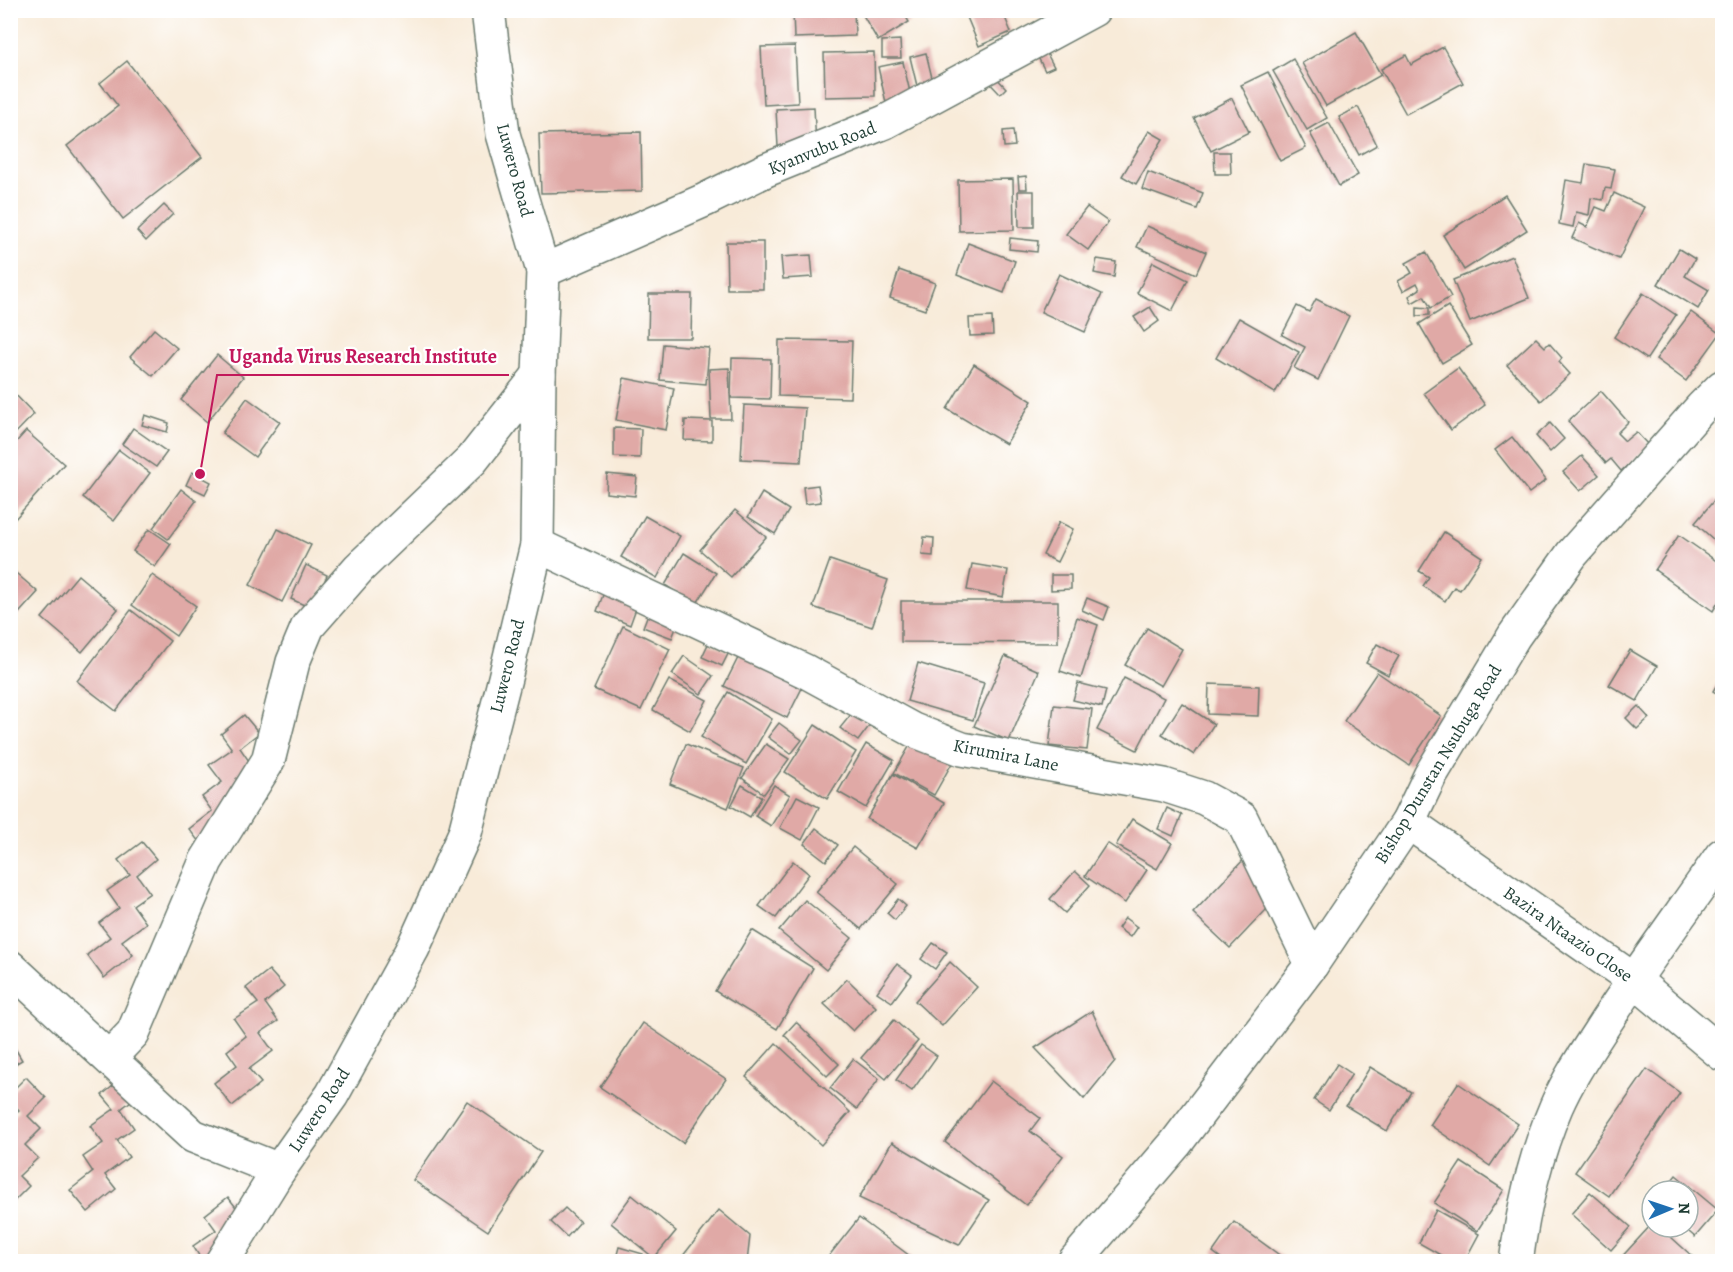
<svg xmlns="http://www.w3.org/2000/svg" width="1733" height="1272" viewBox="0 0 1733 1272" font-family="Alegreya,serif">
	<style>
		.building { fill: #e0a9a6 }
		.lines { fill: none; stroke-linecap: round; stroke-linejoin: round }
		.minor-casing { stroke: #6b7a6e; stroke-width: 36 }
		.minor { stroke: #fff; stroke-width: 33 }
		.labels { text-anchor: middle; stroke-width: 4.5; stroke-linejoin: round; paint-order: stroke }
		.street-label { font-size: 18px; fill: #1f3d34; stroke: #fff }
		.leader { fill: none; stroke: #c2185b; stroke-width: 2 }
		.callout-dot { fill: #c2185b; stroke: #fff; stroke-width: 2 }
		.callout-label { font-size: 20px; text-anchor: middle; font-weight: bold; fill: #c2185b; stroke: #fff; stroke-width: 4.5; stroke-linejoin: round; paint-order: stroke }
	</style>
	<rect width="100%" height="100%" fill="#fff"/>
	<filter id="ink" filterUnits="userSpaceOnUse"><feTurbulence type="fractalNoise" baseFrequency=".0167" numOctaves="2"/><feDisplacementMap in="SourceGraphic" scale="12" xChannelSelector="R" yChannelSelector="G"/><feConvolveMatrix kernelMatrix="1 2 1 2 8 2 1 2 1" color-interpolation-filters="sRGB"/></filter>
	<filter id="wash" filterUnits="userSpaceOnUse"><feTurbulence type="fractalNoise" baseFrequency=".008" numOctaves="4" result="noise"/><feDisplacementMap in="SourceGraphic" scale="24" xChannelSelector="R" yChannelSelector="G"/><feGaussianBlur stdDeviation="1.35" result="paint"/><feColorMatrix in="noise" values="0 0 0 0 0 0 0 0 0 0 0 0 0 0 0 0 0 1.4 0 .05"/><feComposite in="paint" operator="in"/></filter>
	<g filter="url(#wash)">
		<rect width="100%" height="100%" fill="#f8ebd9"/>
		<g id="blocks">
			<!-- building -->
			<g class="building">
				<polygon points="854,10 855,36 794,38 793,11"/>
				<polygon points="860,10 902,10 909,22 878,41"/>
				<polygon points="964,10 1002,10 1011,32 979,46"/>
				<polygon points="1356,32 1381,75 1326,106 1302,63"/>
				<polygon points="900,40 901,58 882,58 882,41"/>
				<polygon points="795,46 798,103 764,105 761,47"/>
				<polygon points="1443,47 1463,83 1406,114 1381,69 1406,55 1411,65"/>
				<polygon points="1045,50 1054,67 1045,71 1037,55"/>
				<polygon points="874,52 875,96 825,97 824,53"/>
				<polygon points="926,53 933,82 917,86 910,57"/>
				<polygon points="1293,59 1327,118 1307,130 1273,71"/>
				<polygon points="127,61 202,157 123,219 67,146 118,106 100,83"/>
				<polygon points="903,62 912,101 887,107 878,67"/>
				<polygon points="991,72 1006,88 1000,94 985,78"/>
				<polygon points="1268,72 1306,148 1280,161 1241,85"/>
				<polygon points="1232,98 1249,132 1211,151 1194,118"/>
				<polygon points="814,107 816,146 778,147 776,109"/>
				<polygon points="1358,107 1377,145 1359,155 1339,117"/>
				<polygon points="1329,123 1358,175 1339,186 1310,133"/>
				<polygon points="1013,130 1015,146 1004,147 1003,131"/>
				<polygon points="1149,131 1163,139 1136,184 1122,176"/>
				<polygon points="641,132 642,191 541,193 539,134"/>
				<polygon points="1214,152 1230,152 1231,174 1215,174"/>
				<polygon points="1586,164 1615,169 1611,189 1605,188 1603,200 1591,198 1589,215 1576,212 1573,227 1559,224 1566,180 1583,183"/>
				<polygon points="1148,172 1203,193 1197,209 1142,189"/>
				<polygon points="1026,176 1027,189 1019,189 1018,177"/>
				<polygon points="1013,179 1014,230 959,231 958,180"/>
				<polygon points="1018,191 1034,191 1034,227 1019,227"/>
				<polygon points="1614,193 1644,207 1619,259 1572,238 1579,223 1587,227 1596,207 1606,211"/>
				<polygon points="1505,195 1527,230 1464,270 1443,235"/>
				<polygon points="164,205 173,214 146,241 137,231"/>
				<polygon points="1087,207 1108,222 1088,250 1066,234"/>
				<polygon points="1147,226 1206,252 1196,274 1137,247"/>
				<polygon points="1010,238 1038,241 1037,252 1009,249"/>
				<polygon points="726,242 763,242 763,289 727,289"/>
				<polygon points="968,243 1015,261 1004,293 957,275"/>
				<polygon points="1679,249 1695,259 1685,276 1709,290 1698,309 1658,284"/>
				<polygon points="1426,252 1451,297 1431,308 1424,296 1412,303 1409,296 1420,289 1417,283 1403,291 1398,281 1412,273 1406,263"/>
				<polygon points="811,255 813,277 783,279 781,257"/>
				<polygon points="1512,256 1529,298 1470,322 1453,280"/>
				<polygon points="1097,259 1116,262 1114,277 1094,273"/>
				<polygon points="1153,262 1188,280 1172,311 1137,293"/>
				<polygon points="899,270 935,283 925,310 890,298"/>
				<polygon points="1059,274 1102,294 1085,332 1041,312"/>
				<polygon points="1643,293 1676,315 1647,359 1614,337"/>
				<polygon points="649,294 692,294 691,338 648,338"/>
				<polygon points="1316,299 1349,316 1318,380 1294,368 1305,347 1282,335 1297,306 1309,312"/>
				<polygon points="1448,306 1472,345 1442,363 1419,324"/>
				<polygon points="1150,307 1159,321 1144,332 1134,317"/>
				<polygon points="1417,307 1429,308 1429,315 1417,316"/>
				<polygon points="1691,312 1720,334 1686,381 1656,359"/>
				<polygon points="992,317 993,335 970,336 969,318"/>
				<polygon points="1239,318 1299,352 1275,393 1216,358"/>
				<polygon points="154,329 177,348 153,376 130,357"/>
				<polygon points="1536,338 1545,347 1549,343 1562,358 1559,362 1570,374 1541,401 1507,365"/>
				<polygon points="779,340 852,341 850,398 778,396"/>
				<polygon points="663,344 709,348 706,384 660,380"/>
				<polygon points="217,355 243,377 207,422 181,400"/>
				<polygon points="732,358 771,359 770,399 731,398"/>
				<polygon points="974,364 1032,401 1006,444 947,409"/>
				<polygon points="729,368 731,419 711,419 709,369"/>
				<polygon points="1458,368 1485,405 1451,430 1424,393"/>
				<polygon points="624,378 674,388 666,430 616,420"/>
				<polygon points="12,391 34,414 10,439 10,393"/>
				<polygon points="1601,391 1628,422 1617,433 1625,441 1636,432 1649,446 1621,471 1611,459 1606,463 1568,421"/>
				<polygon points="247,398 280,422 255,457 222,433"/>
				<polygon points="744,405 805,408 801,462 741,459"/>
				<polygon points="145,415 169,423 167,432 142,425"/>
				<polygon points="685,420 712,421 712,441 684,440"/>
				<polygon points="1550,423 1564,439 1550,452 1536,436"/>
				<polygon points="133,428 167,452 156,467 122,444"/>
				<polygon points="614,428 641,429 640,458 614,457"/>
				<polygon points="26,431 64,464 14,520 10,517 10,449"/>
				<polygon points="1512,437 1546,480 1529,493 1495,450"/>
				<polygon points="119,450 150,473 114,521 83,497"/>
				<polygon points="1582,456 1599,475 1580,491 1563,472"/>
				<polygon points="192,472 211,482 205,494 186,485"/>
				<polygon points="607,474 637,477 635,496 606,493"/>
				<polygon points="818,485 821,502 805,504 803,487"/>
				<polygon points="181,489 196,501 168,539 153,528"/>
				<polygon points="762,493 789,510 775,534 748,517"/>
				<polygon points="1715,499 1722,506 1722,547 1695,523"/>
				<polygon points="735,510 766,537 731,577 700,550"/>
				<polygon points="645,516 680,536 657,578 621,557"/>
				<polygon points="1059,522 1073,529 1057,562 1043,555"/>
				<polygon points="149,529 171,544 155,567 133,551"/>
				<polygon points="278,529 311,545 282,602 250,585"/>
				<polygon points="1444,532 1482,557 1460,590 1454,587 1445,601 1423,586 1429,577 1419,571"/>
				<polygon points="1679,535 1722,565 1722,596 1713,611 1655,570"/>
				<polygon points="924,537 934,538 933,556 922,555"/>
				<polygon points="684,553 716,573 696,605 665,585"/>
				<polygon points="830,560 888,580 872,627 813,607"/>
				<polygon points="972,564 1008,570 1003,597 967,590"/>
				<polygon points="306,565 327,575 313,609 291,599"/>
				<polygon points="10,568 38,592 10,623"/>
				<polygon points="78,575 118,609 82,652 42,618"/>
				<polygon points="152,575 196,606 176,636 132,605"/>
				<polygon points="1051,575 1071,575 1071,589 1051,590"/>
				<polygon points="606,587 639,600 630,625 597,611"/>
				<polygon points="1087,598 1109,607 1104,620 1082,610"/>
				<polygon points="901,601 1058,601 1058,643 901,642"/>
				<polygon points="651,606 680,618 672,638 643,627"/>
				<polygon points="131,610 170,641 116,711 77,681"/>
				<polygon points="1077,617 1098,625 1081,678 1060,671"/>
				<polygon points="623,626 670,649 641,710 594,689"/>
				<polygon points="1147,628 1182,649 1161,686 1125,665"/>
				<polygon points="709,642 729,652 722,666 702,657"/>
				<polygon points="1377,644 1399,656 1388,675 1366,663"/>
				<polygon points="742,650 805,682 787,718 724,686"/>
				<polygon points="1630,650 1657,666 1637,701 1609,685"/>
				<polygon points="684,656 713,676 701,694 672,674"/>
				<polygon points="1005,656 1039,671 1009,741 974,726"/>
				<polygon points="918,663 984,683 973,720 907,701"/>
				<polygon points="1377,672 1441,716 1409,765 1344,721"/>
				<polygon points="1722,676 1722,697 1713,691"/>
				<polygon points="1124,678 1164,698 1137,750 1097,730"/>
				<polygon points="669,680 707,700 690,731 653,710"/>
				<polygon points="1078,683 1106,690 1102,707 1073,700"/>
				<polygon points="1209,684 1259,686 1258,716 1208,714"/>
				<polygon points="728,692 772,719 746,764 701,737"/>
				<polygon points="1182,703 1214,724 1194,755 1162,734"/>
				<polygon points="1054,705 1092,709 1087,750 1049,746"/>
				<polygon points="1638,706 1649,718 1637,729 1626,718"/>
				<polygon points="853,712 870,725 858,741 840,728"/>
				<polygon points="244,715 259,733 240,748 253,767 236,779 248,796 206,851 189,829 212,811 202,797 222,782 209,765 232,749 221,734"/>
				<polygon points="779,723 802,740 791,754 768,737"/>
				<polygon points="815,725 856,752 827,799 785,772"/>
				<polygon points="913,740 952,763 934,795 894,773"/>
				<polygon points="686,744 744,768 728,808 670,784"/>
				<polygon points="766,744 789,759 764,794 742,778"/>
				<polygon points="866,744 894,760 866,808 838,792"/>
				<polygon points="893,774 944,803 918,848 867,819"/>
				<polygon points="742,785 762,797 750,817 731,806"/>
				<polygon points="774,785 790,795 771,826 755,816"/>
				<polygon points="797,796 819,807 802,840 780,828"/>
				<polygon points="1167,808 1182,815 1173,836 1158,829"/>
				<polygon points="1132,819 1172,843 1157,869 1116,845"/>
				<polygon points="816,828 838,845 826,861 804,844"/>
				<polygon points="142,842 156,859 137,875 150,893 133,905 146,923 122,941 133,955 104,978 87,955 110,937 99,923 119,908 107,891 130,875 118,860"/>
				<polygon points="1107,843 1147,870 1125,903 1085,876"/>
				<polygon points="853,847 898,884 861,929 816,892"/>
				<polygon points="1247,856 1284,891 1230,948 1193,913"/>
				<polygon points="793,861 809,874 776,918 759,906"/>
				<polygon points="1075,871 1090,885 1065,913 1050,899"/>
				<polygon points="898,899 906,906 895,920 887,913"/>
				<polygon points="805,900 852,938 826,970 779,931"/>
				<polygon points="1125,918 1137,927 1130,937 1118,928"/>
				<polygon points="752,930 813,968 777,1029 715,991"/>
				<polygon points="933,943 947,952 935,969 921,959"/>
				<polygon points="950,962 977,987 942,1026 915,1001"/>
				<polygon points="897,964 912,975 892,1002 877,992"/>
				<polygon points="269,970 284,987 265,1003 278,1021 260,1033 273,1051 249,1069 261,1083 232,1106 214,1083 237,1065 227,1051 246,1036 234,1019 258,1003 246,988"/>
				<polygon points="847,979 876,1007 853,1031 824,1004"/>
				<polygon points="1092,1011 1115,1061 1084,1099 1035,1048"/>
				<polygon points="894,1020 918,1041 886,1079 861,1058"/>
				<polygon points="796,1022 839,1064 827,1076 784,1035"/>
				<polygon points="643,1023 726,1079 683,1143 600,1087"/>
				<polygon points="10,1040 22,1060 10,1067"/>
				<polygon points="776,1043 850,1112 821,1145 746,1077"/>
				<polygon points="921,1045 937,1056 912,1091 896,1080"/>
				<polygon points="853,1059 879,1079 857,1109 830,1088"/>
				<polygon points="1337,1064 1352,1074 1329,1110 1314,1100"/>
				<polygon points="1370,1067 1411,1092 1387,1131 1346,1106"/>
				<polygon points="1647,1069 1680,1093 1609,1196 1575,1172"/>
				<polygon points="125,1076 140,1094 121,1109 134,1128 117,1140 129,1157 105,1175 116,1189 88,1212 70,1190 93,1172 83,1157 103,1143 90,1126 114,1109 102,1095"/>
				<polygon points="26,1077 46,1098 28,1116 41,1129 25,1145 38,1158 19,1176 29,1186 10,1205 10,1118 19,1110 10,1101 10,1093"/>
				<polygon points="991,1081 1040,1118 1030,1131 1063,1156 1026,1205 945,1142"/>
				<polygon points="1458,1083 1518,1124 1490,1166 1430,1125"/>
				<polygon points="467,1101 541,1152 488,1231 413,1180"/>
				<polygon points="892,1142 989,1200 959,1245 859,1198"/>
				<polygon points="1461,1162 1504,1190 1477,1231 1434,1203"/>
				<polygon points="1676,1175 1718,1210 1695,1237 1683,1227 1688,1227 1688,1191 1663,1191"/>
				<polygon points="1590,1192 1631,1227 1611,1250 1571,1214"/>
				<polygon points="632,1195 676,1231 654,1258 611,1223"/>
				<polygon points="228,1197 242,1215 219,1262 203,1262 193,1246 216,1230 205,1215"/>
				<polygon points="565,1208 580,1222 567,1237 551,1222"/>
				<polygon points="719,1210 750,1236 747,1262 678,1262"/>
				<polygon points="1436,1210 1479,1234 1464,1262 1453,1262 1419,1243"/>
				<polygon points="859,1218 918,1262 824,1262"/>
				<polygon points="1234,1222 1289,1262 1226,1262 1213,1252"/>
				<polygon points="1652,1224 1652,1227 1660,1227 1693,1257 1689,1262 1617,1262"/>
				<polygon points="619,1247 643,1254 641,1262 615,1262"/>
			</g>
		</g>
	</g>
	<g filter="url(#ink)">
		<use href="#blocks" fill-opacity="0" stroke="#6b7a6e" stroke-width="1.5"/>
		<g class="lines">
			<defs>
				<g id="minor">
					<polyline points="543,271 705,200 766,170 885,122 1093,10"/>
					<polyline points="537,545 805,671 913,730 962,749 1164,785 1204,798 1241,818 1312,964"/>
					<polyline points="1408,822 1634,980 1722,1054"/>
					<polyline points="10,967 193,1136 279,1170"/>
					<polyline points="110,1057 133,1033 206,861 268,761 293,662 308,626 359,568 472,460 539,375"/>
					<polyline points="222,1262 279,1170 332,1095 413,948 465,833 505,678 537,545 539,375 543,271 503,134 488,10"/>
					<polyline points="1074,1262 1176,1143 1312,964 1408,822 1430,776 1514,636 1572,554 1702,407 1722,387"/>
					<path d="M 1516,1262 C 1523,1209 1535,1156 1556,1107 C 1569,1077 1589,1048 1607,1020 C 1644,964 1684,910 1722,855"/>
				</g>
			</defs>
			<!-- minor casing -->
			<use href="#minor" class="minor-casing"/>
			<!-- minor -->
			<use href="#minor" class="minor"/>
		</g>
	</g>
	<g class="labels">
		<!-- street labels -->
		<g class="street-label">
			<text transform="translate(822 148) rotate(-22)" y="6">Kyanvubu Road</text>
			<text transform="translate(515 170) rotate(75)" y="6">Luwero Road</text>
			<text transform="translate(507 666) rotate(-76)" y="6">Luwero Road</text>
			<text transform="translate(1006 755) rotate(11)" y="6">Kirumira Lane</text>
			<text transform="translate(1438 764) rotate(-59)" y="6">Bishop Dunstan Nsubuga Road</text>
			<text transform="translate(1568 934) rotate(35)" y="6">Bazira Ntaazio Close</text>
			<text transform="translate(319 1110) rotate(-57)" y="6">Luwero Road</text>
		</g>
	</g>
	<!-- callouts -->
	<path class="leader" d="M200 474L217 375H509"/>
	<circle class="callout-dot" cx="200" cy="474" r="6"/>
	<g class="callout-label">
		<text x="363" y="363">Uganda Virus Research Institute</text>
	</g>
	<!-- margin -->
	<rect width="1733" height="1272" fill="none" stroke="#fff" stroke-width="36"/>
	<!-- north arrow -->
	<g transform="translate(1670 1209) rotate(88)"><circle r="28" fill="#ffffff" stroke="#a5b1ae" stroke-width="1.5"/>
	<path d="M0-4.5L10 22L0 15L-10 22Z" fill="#1f6fb2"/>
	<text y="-9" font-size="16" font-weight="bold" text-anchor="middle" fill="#1f3d34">N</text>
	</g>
</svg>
